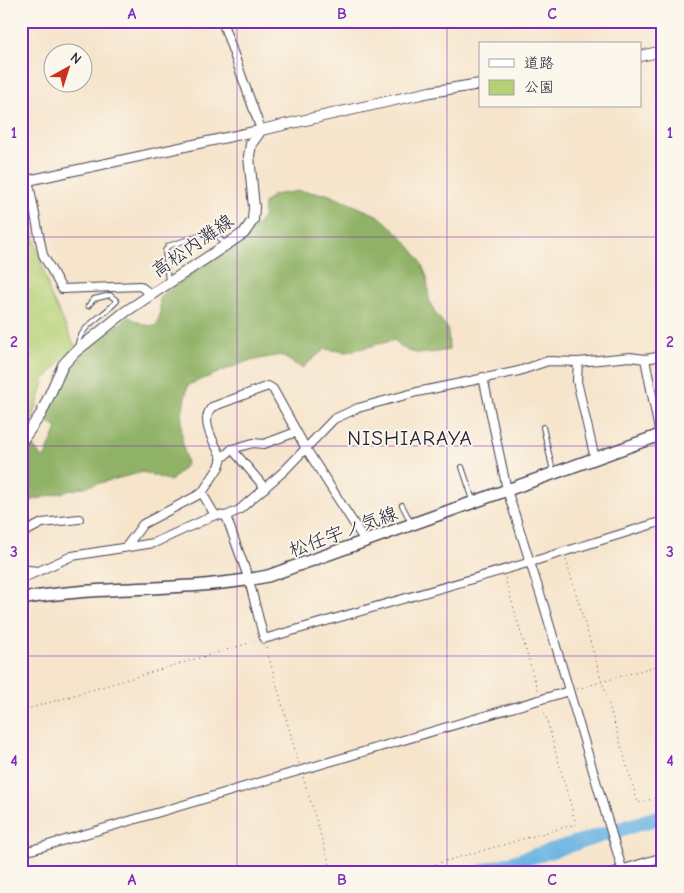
<svg xmlns="http://www.w3.org/2000/svg" width="684" height="893" viewBox="0 0 684 893" font-family="'Comic Neue','Klee One',sans-serif">
	<style>
		.green { fill: #b6d075; stroke: #6c7958 }
		.forest { fill: #90b266; stroke: #596a50 }
		.lines { fill: none; stroke-linecap: round; stroke-linejoin: round }
		.river { stroke: #6ab4e2; stroke-width: 15 }
		.service-casing { stroke: #423f51; stroke-width: 6 }
		.minor-casing { stroke: #423f51; stroke-width: 10 }
		.tertiary-casing { stroke: #423f51; stroke-width: 11 }
		.secondary-casing { stroke: #423f51; stroke-width: 12 }
		.primary-casing { stroke: #423f51; stroke-width: 14 }
		.path { stroke: #423f51; stroke-width: 1; stroke-dasharray: 1 4; stroke-linecap: butt }
		.service { stroke: #fff; stroke-width: 4 }
		.minor { stroke: #fff; stroke-width: 8 }
		.tertiary { stroke: #fff; stroke-width: 9 }
		.secondary { stroke: #fff; stroke-width: 10 }
		.primary { stroke: #fff; stroke-width: 11 }
		.grid { fill: none; stroke: #7b2cbf; stroke-width: 1; stroke-opacity: 0.55 }
		.labels { text-anchor: middle; stroke-width: 4; stroke-linejoin: round; paint-order: stroke }
		.street-label { font-size: 19px; fill: #22223b; stroke: #fbf7ec }
		.quarter-label { font-size: 21px; letter-spacing: 1px; fill: #22223b; stroke: #fbf7ec }
		.neatline { fill: none; stroke: #7b2cbf; stroke-width: 2 }
		.grid-label { font-size: 16px; text-anchor: middle; font-weight: bold; fill: #7b2cbf }
	</style>
	<rect width="100%" height="100%" fill="#fbf7ec"/>
	<filter id="ink" filterUnits="userSpaceOnUse"><feTurbulence type="fractalNoise" baseFrequency=".02" numOctaves="2"/><feDisplacementMap in="SourceGraphic" scale="10" xChannelSelector="R" yChannelSelector="G"/><feConvolveMatrix kernelMatrix="1 2 1 2 8 2 1 2 1" color-interpolation-filters="sRGB"/></filter>
	<filter id="wash" filterUnits="userSpaceOnUse"><feTurbulence type="fractalNoise" baseFrequency=".0096" numOctaves="4" result="noise"/><feDisplacementMap in="SourceGraphic" scale="20" xChannelSelector="R" yChannelSelector="G"/><feGaussianBlur stdDeviation="1.12" result="paint"/><feColorMatrix in="noise" values="0 0 0 0 0 0 0 0 0 0 0 0 0 0 0 0 0 1.4 0 .05"/><feComposite in="paint" operator="in"/></filter>
	<g filter="url(#wash)">
		<rect width="100%" height="100%" fill="#f6e4cb"/>
		<!-- green -->
		<polygon class="green" points="21,190 50,294 75,346 45,379 32,421 21,432"/>
		<!-- forest -->
		<path class="forest" d="M 300,191 L 327,194 L 379,216 L 399,234 L 419,258 L 427,277 L 429,299 L 435,313 L 448,329 L 449,350 C 429,353 409,359 395,340 L 347,352 L 325,349 L 302,368 L 280,355 L 245,362 L 188,385 C 180,417 179,431 187,464 L 171,481 L 143,472 L 21,503 L 21,451 L 29,442 L 44,459 L 57,428 L 43,419 L 73,363 L 98,340 L 129,317 L 144,325 L 156,326 L 160,315 L 160,296 L 250,234 L 263,217 L 264,203 L 273,195 Z"/>
		<g class="lines">
			<!-- river -->
			<polyline class="river" points="482,872 663,816"/>
		</g>
	</g>
	<g filter="url(#ink)">
		<g class="lines">
			<defs>
				<g id="service">
					<polyline points="168,282 165,251 168,246 210,232 217,235 224,244"/>
					<path d="M 77,349 C 78,326 103,317 117,301 L 110,295 L 94,299 L 88,306"/>
					<polyline points="543,427 553,471"/>
					<polyline points="462,467 473,500"/>
					<polyline points="402,505 411,523"/>
				</g>
				<g id="minor">
					<polyline points="222,21 261,130"/>
					<polyline points="28,179 43,255 62,289 140,286 152,295"/>
					<polyline points="645,359 663,356"/>
					<polyline points="578,362 577,381 595,459"/>
					<polyline points="483,377 507,490 544,606 623,872"/>
					<polyline points="232,449 253,443 264,444 296,432"/>
					<path d="M 265,488 L 232,449 L 222,458 C 215,444 199,421 212,407 L 268,386 L 273,389 L 305,447 L 365,541"/>
					<polyline points="215,515 202,493 219,467 222,458"/>
					<polyline points="226,516 249,580 264,639 531,562 663,521"/>
					<polyline points="21,534 42,523 79,519"/>
					<polyline points="126,547 143,524 202,493"/>
					<polyline points="21,569 37,571"/>
					<polyline points="21,579 72,556 154,543 215,515 226,516 239,510 284,471 334,419 358,408 417,392 519,371 548,361 578,362 630,357 645,359 660,435"/>
					<polyline points="21,853 569,691"/>
					<polyline points="614,872 663,857"/>
				</g>
				<polyline id="tertiary" points="21,182 261,130"/>
				<g id="secondary">
					<polyline points="640,56 663,51"/>
					<polyline points="21,442 41,414 63,365 75,352 125,312 244,233 253,220 254,207 249,156 251,144 261,130 430,92 480,84"/>
				</g>
				<path id="primary" d="M 21,599 C 103,584 187,593 268,576 L 663,434"/>
			</defs>
			<!-- service casing -->
			<use href="#service" class="service-casing"/>
			<!-- minor casing -->
			<use href="#minor" class="minor-casing"/>
			<!-- tertiary casing -->
			<use href="#tertiary" class="tertiary-casing"/>
			<!-- secondary casing -->
			<use href="#secondary" class="secondary-casing"/>
			<!-- primary casing -->
			<use href="#primary" class="primary-casing"/>
			<!-- path -->
			<g class="path">
				<polyline points="566,560 638,803 663,796"/>
				<polyline points="505,578 538,692"/>
				<polyline points="266,647 299,764"/>
				<polyline points="577,689 663,664"/>
				<polyline points="21,711 256,641"/>
				<polyline points="303,777 332,872"/>
				<polyline points="407,872 576,824 543,707"/>
			</g>
			<!-- service -->
			<use href="#service" class="service"/>
			<!-- minor -->
			<use href="#minor" class="minor"/>
			<!-- tertiary -->
			<use href="#tertiary" class="tertiary"/>
			<!-- secondary -->
			<use href="#secondary" class="secondary"/>
			<!-- primary -->
			<use href="#primary" class="primary"/>
		</g>
	</g>
	<!-- grid -->
	<path class="grid" d="M 237,21 L 237,872M 447,21 L 447,872M 21,237 L 663,237M 21,446 L 663,446M 21,656 L 663,656"/>
	<g class="labels">
		<!-- street labels -->
		<g class="street-label">
			<text transform="translate(192 245) rotate(-35)" y="7">高松内灘線</text>
			<text transform="translate(343 531) rotate(-20)" y="7">松任宇ノ気線</text>
		</g>
		<!-- quarter labels -->
		<g class="quarter-label">
			<text x="410" y="445">NISHIARAYA</text>
		</g>
	</g>
	<!-- margin -->
	<rect width="684" height="893" fill="none" stroke="#fbf7ec" stroke-width="55"/>
	<!-- legend -->
	<rect x="479" y="42" width="162" height="65" fill="#fbf7ec" stroke="#a4a2a5"/>
	<rect x="489" y="59" width="25" height="8" fill="#ffffff" stroke="#a4a2a5"/>
	<text x="524" y="68" font-size="15" fill="#22223b">道路</text>
	<rect x="489" y="80" width="25" height="15" fill="#b6d075" stroke="#a4a2a5"/>
	<text x="524" y="92" font-size="15" fill="#22223b">公園</text>
	<!-- north arrow -->
	<g transform="translate(68 68) rotate(39)"><circle r="24" fill="#fbf7ec" stroke="#a4a2a5"/>
	<path d="M0-4L9 19L0 12L-9 19Z" fill="#c8321e"/>
	<text y="-8" font-size="14" font-weight="bold" text-anchor="middle" fill="#22223b">N</text>
	</g>
	<rect x="28" y="28" width="628" height="838" class="neatline"/>
	<g class="grid-label">
		<text x="132" y="19">A</text>
		<text x="342" y="19">B</text>
		<text x="552" y="19">C</text>
		<text x="14" y="138">1</text>
		<text x="670" y="138">1</text>
		<text x="14" y="347">2</text>
		<text x="670" y="347">2</text>
		<text x="14" y="557">3</text>
		<text x="670" y="557">3</text>
		<text x="14" y="766">4</text>
		<text x="670" y="766">4</text>
		<text x="132" y="885">A</text>
		<text x="342" y="885">B</text>
		<text x="552" y="885">C</text>
	</g>
</svg>
